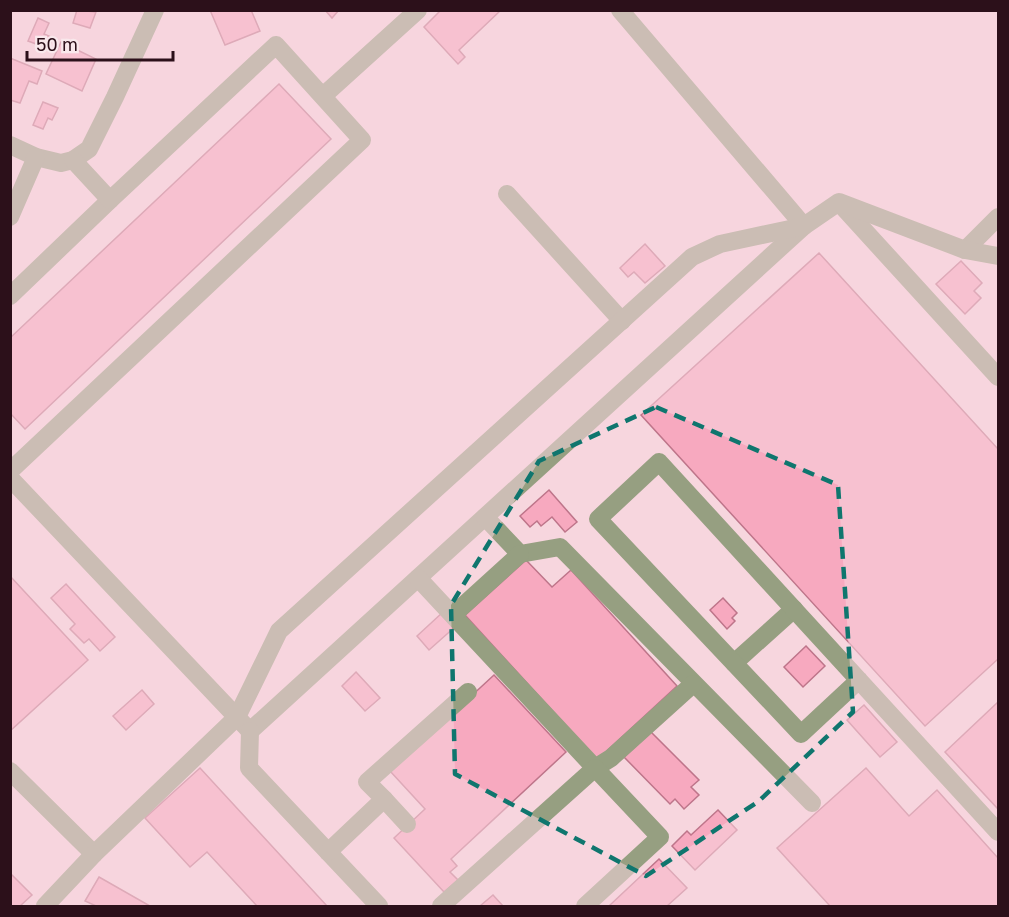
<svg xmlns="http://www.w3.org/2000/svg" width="1009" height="917" viewBox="0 0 1009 917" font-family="'Golos Text',sans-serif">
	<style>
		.building { fill: #f7a9bf; stroke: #be758a; stroke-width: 1.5 }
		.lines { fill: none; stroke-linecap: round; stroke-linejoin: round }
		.minor { stroke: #969f81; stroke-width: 18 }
		.marked { fill: none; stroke: #0f766e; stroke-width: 4.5; stroke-dasharray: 12 8; stroke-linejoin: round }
	</style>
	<rect width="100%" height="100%" fill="#f7d6de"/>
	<!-- building -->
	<g class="building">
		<polygon points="77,10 96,12 90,28 73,23"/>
		<polygon points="210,10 251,10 260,31 225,45"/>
		<polygon points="325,10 339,10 332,18"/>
		<polygon points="441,10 501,10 459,50 465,57 458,64 424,27"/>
		<polygon points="38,18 49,23 44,34 53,38 50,45 41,42 39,45 28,41"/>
		<polygon points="61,42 96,59 82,91 46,74"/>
		<polygon points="10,58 42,71 37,84 29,81 20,103 10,100"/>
		<polygon points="279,84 331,139 25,429 10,413 10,338"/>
		<polygon points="43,102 58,108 52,120 48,118 43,129 33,125"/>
		<polygon points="645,244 665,266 645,283 634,272 628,277 620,268"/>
		<polygon points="819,253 998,449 998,659 925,726 641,415"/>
		<polygon points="961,261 982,283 974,291 981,298 965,314 936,284"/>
		<polygon points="549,490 577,522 565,532 552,517 541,526 537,521 530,527 520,516"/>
		<polygon points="526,560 552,587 571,570 677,686 597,760 465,615"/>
		<polygon points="10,576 88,660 10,731"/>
		<polygon points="66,584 115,637 100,651 89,639 84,643 70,629 75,624 51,598"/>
		<polygon points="723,598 737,613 732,618 735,621 727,629 710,610"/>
		<polygon points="443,612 456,626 429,650 417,636"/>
		<polygon points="806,646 825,666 803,687 784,667"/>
		<polygon points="356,672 380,698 365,711 342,686"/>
		<polygon points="494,675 566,752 451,859 457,866 450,872 458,880 444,892 394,838 425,809 390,771"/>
		<polygon points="142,690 154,704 126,730 113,716"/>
		<polygon points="998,702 998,809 945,752"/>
		<polygon points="864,705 897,742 880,757 847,720"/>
		<polygon points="651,732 699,780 691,787 699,795 684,809 675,799 670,804 624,757"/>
		<polygon points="200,768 327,906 257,906 207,852 190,867 145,818"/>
		<polygon points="866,768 909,816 937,790 998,858 998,906 830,906 777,848"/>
		<polygon points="718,810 737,830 695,870 672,846 687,831 691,835"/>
		<polygon points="659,859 687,888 667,906 609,906"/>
		<polygon points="10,873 32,895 20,906 10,906"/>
		<polygon points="99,877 150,906 96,906 85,901"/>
		<polygon points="493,895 503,906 480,906"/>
	</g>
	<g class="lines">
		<!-- minor -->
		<g class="minor">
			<polyline points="323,96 418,10"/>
			<polyline points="10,145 36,157 61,163 73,160 89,149 115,97 155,10"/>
			<polyline points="507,194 622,321"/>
			<polyline points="842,206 998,377"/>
			<polyline points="10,217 36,157"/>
			<polyline points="965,250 998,217"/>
			<polyline points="10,296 110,200"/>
			<polyline points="10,471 362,140 276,45 110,200 73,160"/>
			<polyline points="10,478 250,731 804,226 620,10"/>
			<polyline points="485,517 520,554 560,547 812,803"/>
			<polyline points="418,578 595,768 611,758 693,684"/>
			<polyline points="453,615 520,554"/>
			<polyline points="734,663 794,609"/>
			<polyline points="859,680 801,734 598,519 659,462 998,832"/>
			<polyline points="250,731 249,768 379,906"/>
			<polyline points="10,771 94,854 237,717 279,631 692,257 720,244 804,226 839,202 965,250 998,256"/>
			<polyline points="384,799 407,824"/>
			<polyline points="328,852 384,799 367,782 468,692"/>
			<polyline points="45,906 94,854"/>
			<polyline points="441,906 595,768 660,837 585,906"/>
		</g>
	</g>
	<!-- marked area -->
	<path d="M0 0H1009V917H0ZM 656,407 L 838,485 L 853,712 L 759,801 L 646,876 L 455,774 L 451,605 L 539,461 Z" fill="#f7d6de" fill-opacity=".55" fill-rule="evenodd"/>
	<path class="marked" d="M 656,407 L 838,485 L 853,712 L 759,801 L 646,876 L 455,774 L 451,605 L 539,461 Z"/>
	<!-- border -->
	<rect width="1009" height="917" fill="none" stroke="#2c101a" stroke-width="24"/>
	<!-- scale -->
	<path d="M27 51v9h146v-9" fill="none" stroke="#2c101a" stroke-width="3"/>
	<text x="36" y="51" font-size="18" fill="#2c101a" stroke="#f9e8ec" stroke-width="4.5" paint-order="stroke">50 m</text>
</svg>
